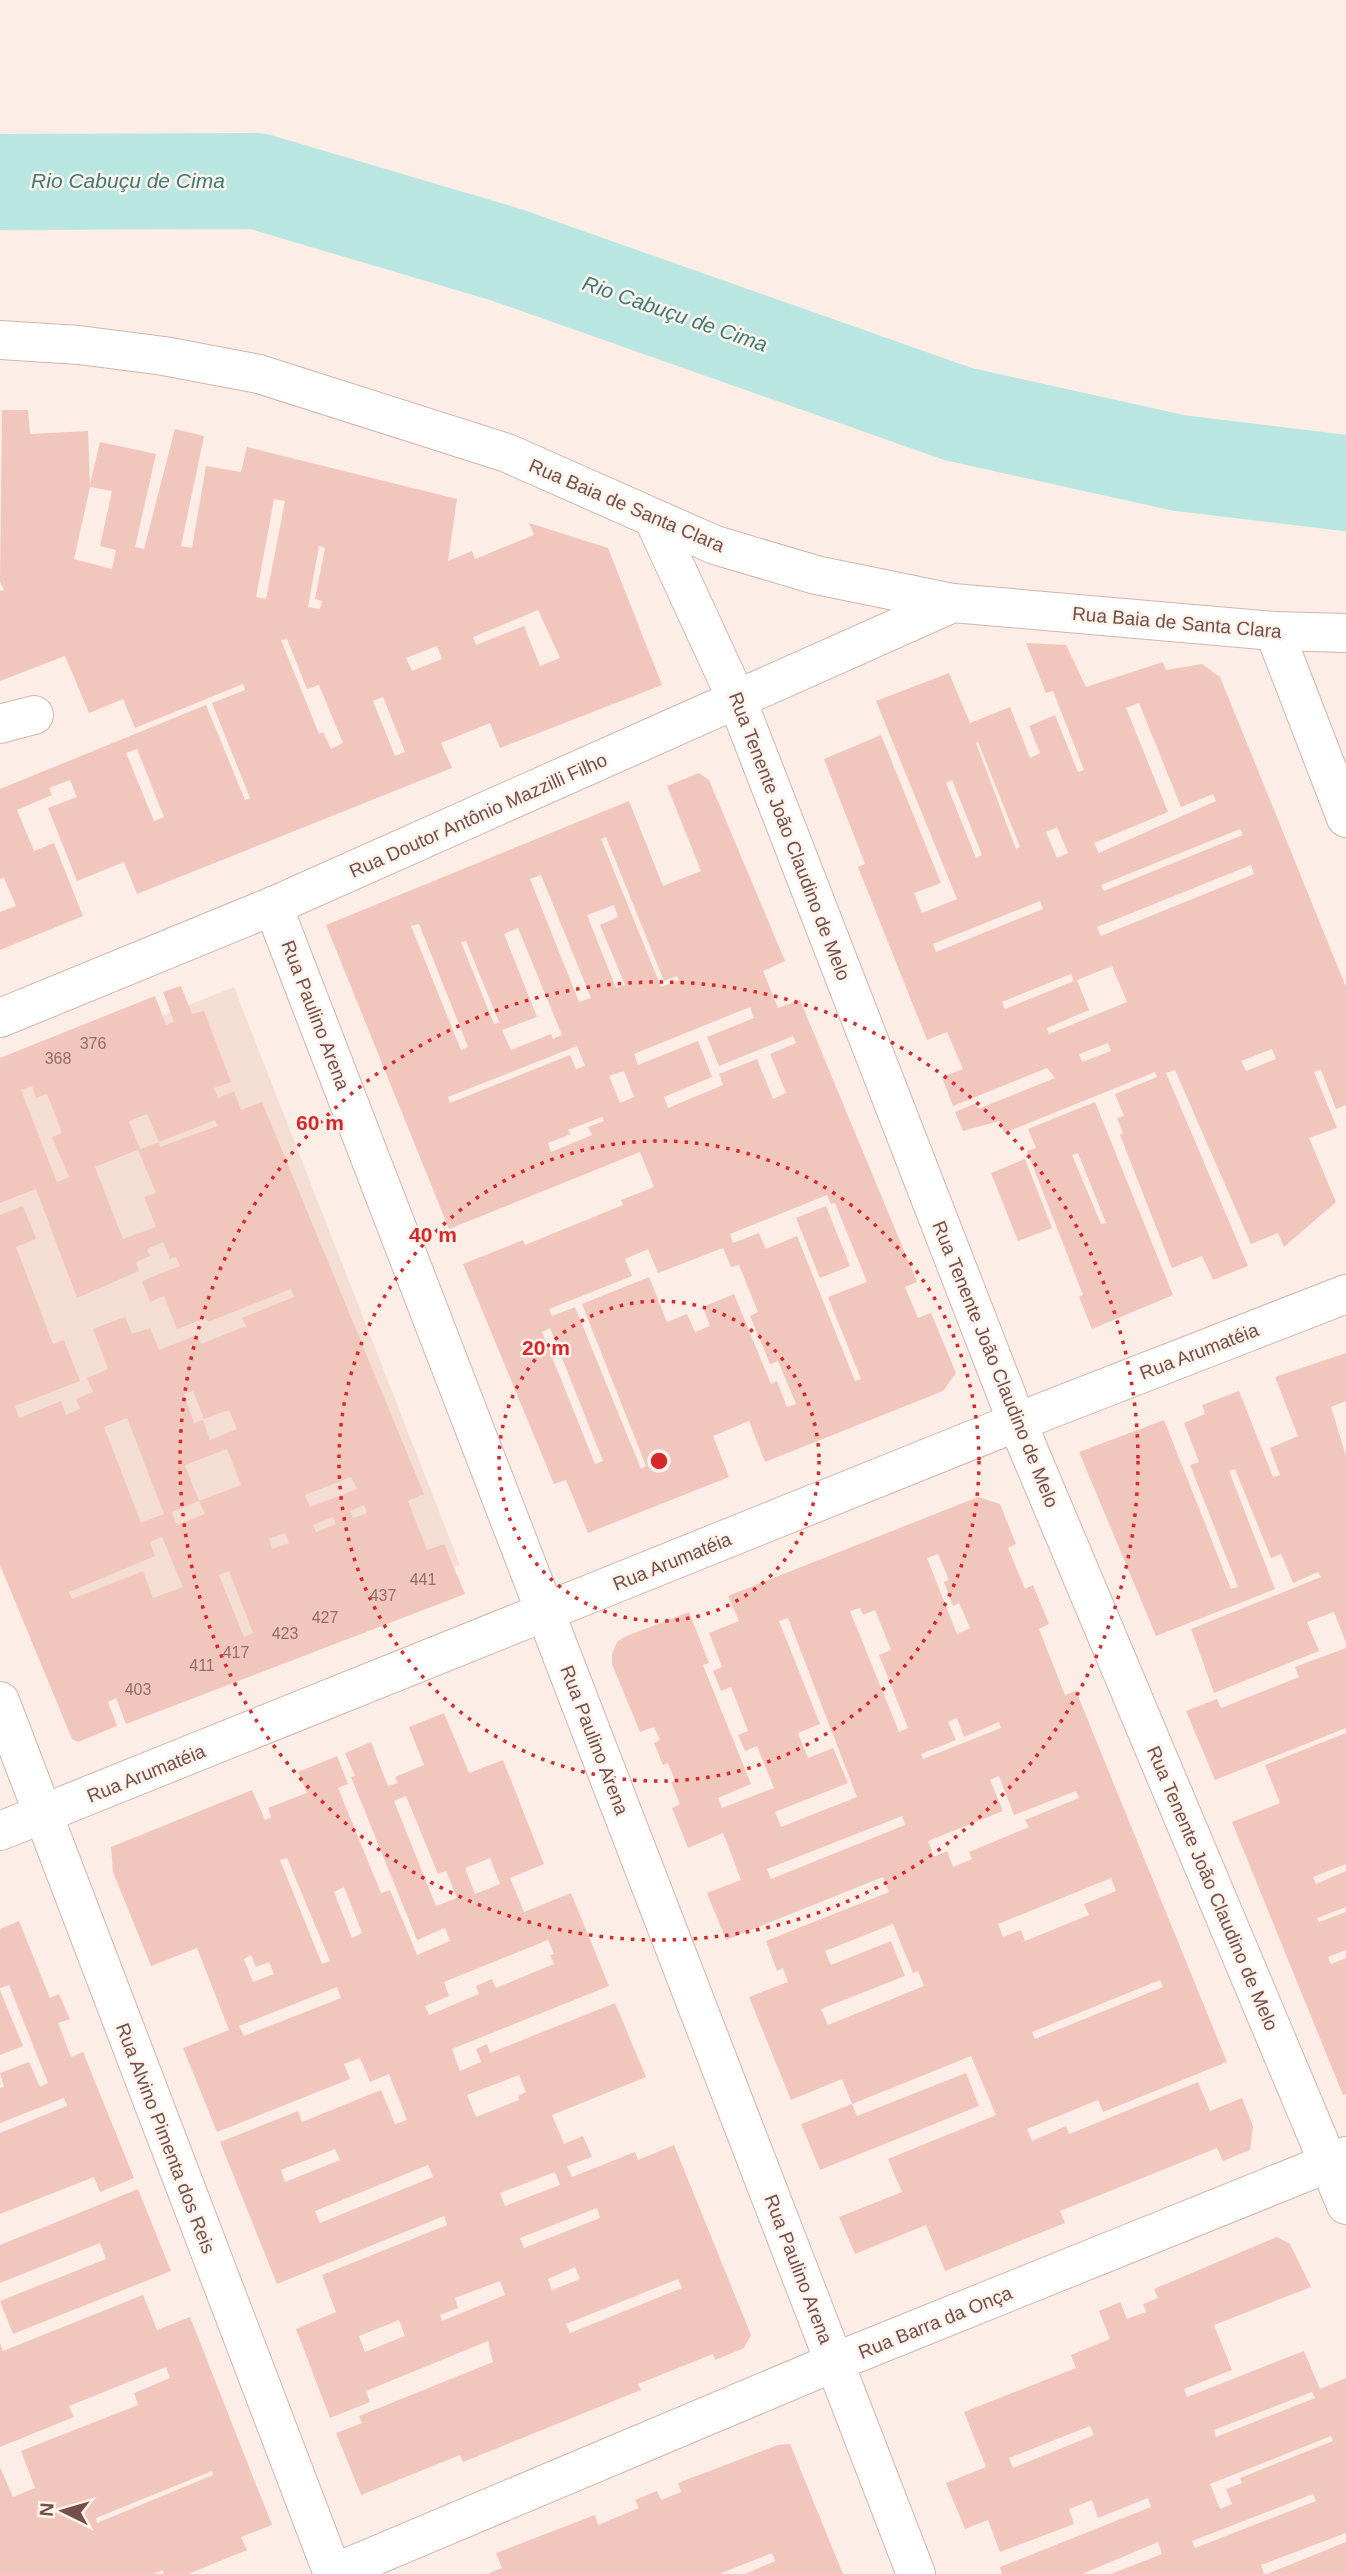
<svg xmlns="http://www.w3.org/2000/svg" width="1346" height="2574" viewBox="0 0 1346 2574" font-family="Helvetica,sans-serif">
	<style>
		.residential { fill: #f4ded4 }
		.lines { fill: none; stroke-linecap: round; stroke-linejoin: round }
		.river { stroke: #bae6e2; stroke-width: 96 }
		.building { fill: #f1c6bd; fill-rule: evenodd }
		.minor-casing { stroke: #d0b6af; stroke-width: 40 }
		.minor { stroke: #fff; stroke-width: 38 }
		.ring { fill: none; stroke: #d62828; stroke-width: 3.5; stroke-dasharray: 3.5 7 }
		.labels { text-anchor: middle; stroke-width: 5; stroke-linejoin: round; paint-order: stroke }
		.number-label { font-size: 16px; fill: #946e68 }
		.street-label { font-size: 19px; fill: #75504b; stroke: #fff3ec }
		.water-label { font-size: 21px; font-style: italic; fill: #3e7a76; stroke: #fff3ec }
		.centre { fill: #d62828; stroke: #fff3ec; stroke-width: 3.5 }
		.ring-label { font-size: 21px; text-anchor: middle; font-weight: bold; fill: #d62828; stroke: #fff3ec; stroke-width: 5; stroke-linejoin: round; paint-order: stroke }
	</style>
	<rect width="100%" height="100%" fill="#fceee6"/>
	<!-- residential -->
	<polygon class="residential" points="234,987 460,1565 73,1714 0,1527 0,1080"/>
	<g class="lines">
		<!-- river -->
		<polyline class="river" points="0,182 257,181 507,255 958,414 1179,463 1346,483"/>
	</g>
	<!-- building -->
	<g class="building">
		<path d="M 2,410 L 28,410 L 30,434 L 88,431 L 90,484 L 100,442 L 156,454 L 135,547 L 144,549 L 175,429 L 204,436 L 181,546 L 192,548 L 206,466 L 241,472 L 247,447 L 457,499 L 448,561 L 472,551 L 475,559 L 534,535 L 529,523 L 608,548 L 662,685 L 500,748 L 490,723 L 441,743 L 452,768 L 137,894 L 124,862 L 77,881 L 48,808 L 77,797 L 70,780 L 49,788 L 52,795 L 17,810 L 34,851 L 54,843 L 83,916 L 0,950 L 0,912 L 16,906 L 4,878 L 0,879 L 0,789 L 206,705 L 245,800 L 250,798 L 212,703 L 245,690 L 243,684 L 135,728 L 123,699 L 89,713 L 65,656 L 0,681 L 0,591 L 4,590 L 0,582 ZM 90,487 L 112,491 L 100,546 L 116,550 L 112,569 L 74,559 ZM 274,499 L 285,501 L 266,599 L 256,597 ZM 319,546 L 325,548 L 315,599 L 322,601 L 320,609 L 308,607 ZM 538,610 L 560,658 L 540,666 L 524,626 L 476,645 L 473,637 ZM 287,639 L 307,689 L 319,685 L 343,743 L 331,749 L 323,732 L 319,734 L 281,640 ZM 437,646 L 442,659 L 412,671 L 406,658 ZM 383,697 L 405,752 L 395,756 L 373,701 ZM 137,749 L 164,817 L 154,821 L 126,753 Z"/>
		<path d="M 1026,643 L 1066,645 L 1086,687 L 1163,662 L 1166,670 L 1202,664 L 1220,677 L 1346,987 L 1346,1105 L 1336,1109 L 1321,1070 L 1314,1072 L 1337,1128 L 1309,1138 L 1336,1202 L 1284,1247 L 1278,1233 L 1251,1244 L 1175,1070 L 1166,1073 L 1248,1266 L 1213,1280 L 1202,1256 L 1172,1268 L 1120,1135 L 1123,1133 L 1117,1118 L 1124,1116 L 1115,1094 L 1157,1077 L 1155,1072 L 1004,1133 L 999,1121 L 963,1131 L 955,1112 L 976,1103 L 978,1109 L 1055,1078 L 1047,1068 L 953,1106 L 942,1077 L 963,1069 L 947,1032 L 927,1040 L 858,867 L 865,864 L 824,759 L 881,735 L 941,883 L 914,893 L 922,913 L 957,899 L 876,701 L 949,673 L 970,723 L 1010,707 L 1030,758 L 1040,753 L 1029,726 L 1055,715 L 1078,772 L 1084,770 L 1053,691 L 1046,693 ZM 1139,703 L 1181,807 L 1213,794 L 1216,801 L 1099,853 L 1094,843 L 1168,812 L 1126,708 ZM 978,742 L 1020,847 L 1016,849 L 976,743 ZM 952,780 L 982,855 L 976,858 L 946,783 ZM 1057,827 L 1068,853 L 1057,858 L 1046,832 ZM 1240,829 L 1243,835 L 1104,891 L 1101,885 ZM 1251,865 L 1254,874 L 1101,936 L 1097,927 ZM 1040,901 L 1043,909 L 936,952 L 933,944 ZM 1112,966 L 1127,1002 L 1049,1034 L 1047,1028 L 1089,1010 L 1077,980 ZM 1071,974 L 1074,981 L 1005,1009 L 1002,1002 ZM 1108,1043 L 1111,1051 L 1082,1062 L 1079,1054 ZM 1272,1049 L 1276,1059 L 1246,1071 L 1241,1061 Z"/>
		<path d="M 699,773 L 709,780 L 785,961 L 763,971 L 778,1008 L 800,1000 L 917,1282 L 905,1287 L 918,1318 L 931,1313 L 956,1373 L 943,1391 L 765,1462 L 749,1421 L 713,1436 L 729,1477 L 588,1533 L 566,1480 L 554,1484 L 463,1264 L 523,1240 L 525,1245 L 623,1205 L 621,1200 L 654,1187 L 640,1152 L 449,1229 L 326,925 L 629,801 L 663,886 L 701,871 L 667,786 ZM 606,837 L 664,981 L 677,976 L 679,980 L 661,987 L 601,839 ZM 541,875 L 591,998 L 579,1002 L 530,879 ZM 614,905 L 618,917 L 600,925 L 625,985 L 616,988 L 587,915 ZM 419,924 L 468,1047 L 461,1050 L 411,926 ZM 518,928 L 562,1035 L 553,1039 L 551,1034 L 511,1050 L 502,1030 L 537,1017 L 504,934 ZM 466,941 L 499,1022 L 494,1024 L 461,942 ZM 750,1007 L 754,1018 L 707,1037 L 719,1066 L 793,1036 L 796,1043 L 770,1054 L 786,1093 L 773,1099 L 757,1059 L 719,1074 L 723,1085 L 668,1108 L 664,1097 L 712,1077 L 698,1041 L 638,1065 L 634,1054 ZM 577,1046 L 585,1066 L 576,1069 L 570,1055 L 450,1103 L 448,1097 ZM 624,1071 L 634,1097 L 620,1103 L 609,1076 ZM 602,1117 L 604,1121 L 588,1127 L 592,1135 L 551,1152 L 548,1143 L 571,1134 L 568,1130 ZM 827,1195 L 831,1204 L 835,1203 L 867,1282 L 828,1297 L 861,1379 L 855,1381 L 797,1236 L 766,1249 L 759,1233 L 733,1243 L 730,1234 ZM 723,1248 L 731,1267 L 739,1265 L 758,1312 L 750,1316 L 770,1364 L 778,1361 L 796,1404 L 787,1407 L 777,1381 L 771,1384 L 734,1294 L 703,1307 L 710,1326 L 695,1332 L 687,1314 L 667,1322 L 649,1277 L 582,1304 L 646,1466 L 641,1469 L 575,1307 L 552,1316 L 549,1309 L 632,1276 L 625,1259 L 648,1249 L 658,1273 ZM 550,1328 L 603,1461 L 595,1464 L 542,1332 Z"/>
		<path d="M 181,986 L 192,1014 L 204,1011 L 231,1082 L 214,1088 L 218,1098 L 234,1091 L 241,1110 L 262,1102 L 424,1494 L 408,1501 L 427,1550 L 444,1544 L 465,1594 L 126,1724 L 116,1698 L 108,1702 L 117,1726 L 78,1742 L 72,1739 L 0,1565 L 0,1215 L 23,1206 L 36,1239 L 16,1247 L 53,1344 L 64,1340 L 80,1381 L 15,1406 L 19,1418 L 61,1401 L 66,1415 L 80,1409 L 76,1399 L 93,1392 L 87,1378 L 108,1369 L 93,1329 L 125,1317 L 132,1334 L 150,1328 L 159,1350 L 197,1335 L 201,1344 L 246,1326 L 242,1318 L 294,1297 L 291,1289 L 208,1322 L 206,1318 L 177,1329 L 164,1296 L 150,1302 L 142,1281 L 180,1266 L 176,1257 L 170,1259 L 163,1242 L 147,1249 L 150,1256 L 136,1262 L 139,1271 L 77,1298 L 36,1189 L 0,1203 L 0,1058 L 155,996 L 166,1025 L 174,1022 L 163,992 ZM 32,1086 L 36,1098 L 47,1094 L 62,1133 L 52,1137 L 69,1177 L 57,1182 L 21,1090 ZM 147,1114 L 159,1142 L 138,1150 L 156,1193 L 144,1197 L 156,1227 L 123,1239 L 95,1167 L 140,1149 L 129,1121 ZM 215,1120 L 217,1126 L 160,1147 L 159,1142 ZM 193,1391 L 204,1419 L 229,1410 L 237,1429 L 210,1440 L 203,1420 L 194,1423 L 184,1394 ZM 127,1418 L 164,1514 L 141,1523 L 104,1427 ZM 227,1449 L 241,1485 L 199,1501 L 185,1465 ZM 351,1477 L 357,1489 L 310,1507 L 305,1495 ZM 199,1501 L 205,1514 L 177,1525 L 172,1512 ZM 364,1505 L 367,1513 L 353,1518 L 350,1511 ZM 333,1517 L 336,1524 L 316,1532 L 313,1525 ZM 285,1533 L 289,1543 L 272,1549 L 269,1539 ZM 162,1537 L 183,1587 L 153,1598 L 143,1571 L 72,1599 L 69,1592 L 155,1556 L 150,1542 ZM 229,1571 L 253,1633 L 244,1637 L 219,1575 Z"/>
		<path d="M 1095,1102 L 1173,1295 L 1092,1329 L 1079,1297 L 1083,1295 L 1027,1151 L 1036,1148 L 1028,1129 ZM 1078,1153 L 1106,1223 L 1101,1224 L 1072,1155 Z"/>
		<polygon points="1025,1159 1052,1228 1018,1241 991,1173"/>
		<polygon points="826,1206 850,1266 820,1278 796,1218"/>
		<polygon points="1346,1353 1346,1401 1331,1407 1346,1456 1346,1643 1334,1612 1307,1622 1319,1651 1214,1693 1191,1629 1321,1577 1318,1572 1293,1583 1281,1554 1271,1558 1235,1469 1229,1471 1275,1589 1156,1636 1079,1452 1164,1420 1231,1589 1238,1587 1190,1465 1199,1462 1184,1423 1205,1414 1202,1405 1239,1391 1273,1477 1280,1475 1270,1448 1298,1436 1275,1377"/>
		<path d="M 978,1497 L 1000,1504 L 1016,1544 L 1008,1548 L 1025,1589 L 1033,1585 L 1049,1624 L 1039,1629 L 1065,1695 L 1076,1691 L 1227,2062 L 1103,2112 L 1098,2100 L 1027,2129 L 1032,2141 L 1066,2126 L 1069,2134 L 1198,2082 L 1210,2111 L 1242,2098 L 1253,2126 L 1250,2150 L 1223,2161 L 1217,2148 L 1060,2211 L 1065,2223 L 945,2271 L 926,2225 L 855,2254 L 839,2217 L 902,2192 L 888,2159 L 996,2115 L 971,2056 L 852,2104 L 842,2079 L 791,2100 L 749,1997 L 788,1982 L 783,1968 L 777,1971 L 766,1941 L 889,1892 L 883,1877 L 726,1940 L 707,1893 L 741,1880 L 723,1833 L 688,1848 L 672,1808 L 680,1804 L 671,1782 L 675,1781 L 668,1763 L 663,1765 L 654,1743 L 660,1740 L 654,1727 L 640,1732 L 612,1664 L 612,1655 L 617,1642 L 624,1637 L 689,1612 L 709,1663 L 703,1665 L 751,1784 L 718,1798 L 722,1808 L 774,1788 L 757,1746 L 745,1751 L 738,1735 L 748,1731 L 731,1687 L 721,1691 L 713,1671 L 722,1667 L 709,1633 L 739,1621 L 728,1596 ZM 938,1554 L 949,1580 L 944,1582 L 953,1606 L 959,1603 L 970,1628 L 957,1634 L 927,1558 ZM 860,1608 L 863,1615 L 875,1610 L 891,1650 L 879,1655 L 908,1728 L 899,1732 L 850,1611 ZM 788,1618 L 857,1797 L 781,1827 L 775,1812 L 848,1783 L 833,1748 L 808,1758 L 798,1733 L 820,1724 L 779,1621 ZM 957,1718 L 964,1737 L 999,1722 L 1001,1728 L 923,1759 L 921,1754 L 956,1740 L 948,1722 ZM 999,1776 L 1014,1815 L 1076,1791 L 1079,1798 L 1025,1820 L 1029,1827 L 969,1852 L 972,1859 L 953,1867 L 947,1851 L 934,1857 L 928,1841 L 1003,1811 L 990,1780 ZM 902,1816 L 905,1825 L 771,1879 L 767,1869 ZM 1111,1878 L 1116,1891 L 1084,1904 L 1089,1915 L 1025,1941 L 1021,1930 L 1003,1937 L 998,1924 ZM 893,1924 L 913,1973 L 918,1971 L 924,1986 L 828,2025 L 821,2009 L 905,1976 L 891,1941 L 831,1965 L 825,1951 ZM 1160,1980 L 1163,1987 L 1035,2039 L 1032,2032 Z"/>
		<polygon points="1346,1648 1346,1728 1215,1780 1186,1711 1217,1699 1221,1708 1299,1677 1295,1667"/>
		<path d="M 444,1713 L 469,1773 L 503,1760 L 544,1864 L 510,1878 L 524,1912 L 571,1893 L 609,1986 L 452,2049 L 460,2071 L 481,2062 L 476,2049 L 487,2044 L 490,2053 L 615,2003 L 646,2077 L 552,2115 L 564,2144 L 583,2136 L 592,2157 L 567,2166 L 572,2177 L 635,2152 L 638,2160 L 674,2145 L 751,2335 L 744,2348 L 715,2360 L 713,2354 L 638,2384 L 641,2390 L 463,2462 L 460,2455 L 361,2495 L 336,2433 L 362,2423 L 359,2416 L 493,2362 L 488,2341 L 366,2391 L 370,2402 L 330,2418 L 296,2329 L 336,2312 L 322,2275 L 447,2225 L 444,2216 L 277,2284 L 220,2142 L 298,2111 L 302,2122 L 381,2090 L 395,2124 L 407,2120 L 389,2074 L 370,2082 L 360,2058 L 344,2064 L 350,2079 L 217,2132 L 183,2048 L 229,2030 L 197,1948 L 151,1966 L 113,1872 L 111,1847 L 252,1790 L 265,1820 L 271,1817 L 268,1808 L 307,1793 L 298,1772 L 337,1756 L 348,1784 L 338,1788 L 381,1893 L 390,1890 L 417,1955 L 450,1941 L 445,1928 L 417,1940 L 351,1777 L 355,1776 L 345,1753 L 371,1742 L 388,1786 L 398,1783 L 395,1777 L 424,1765 L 409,1727 ZM 406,1796 L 438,1874 L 446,1871 L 457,1898 L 436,1906 L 394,1801 ZM 287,1858 L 330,1961 L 322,1964 L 280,1860 ZM 490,1858 L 500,1884 L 475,1894 L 465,1868 ZM 344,1887 L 362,1933 L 352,1938 L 334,1892 ZM 548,1940 L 554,1954 L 550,1955 L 554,1964 L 496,1988 L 492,1979 L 476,1986 L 479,1994 L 429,2015 L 425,2006 L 449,1996 L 444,1982 ZM 251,1955 L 256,1967 L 269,1962 L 274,1974 L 253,1982 L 244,1959 ZM 337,1987 L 341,1998 L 244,2036 L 239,2026 ZM 519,2075 L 526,2092 L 518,2096 L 519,2100 L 476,2117 L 467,2095 ZM 335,2149 L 340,2160 L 285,2182 L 281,2170 ZM 428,2165 L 433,2177 L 320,2223 L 315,2211 ZM 555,2172 L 560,2185 L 505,2206 L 500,2193 ZM 597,2208 L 600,2218 L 524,2248 L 520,2238 ZM 575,2267 L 580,2279 L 552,2290 L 548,2279 ZM 678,2279 L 682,2288 L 570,2333 L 566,2324 ZM 500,2281 L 505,2295 L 442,2321 L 440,2315 L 458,2308 L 455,2298 ZM 399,2320 L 405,2336 L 365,2352 L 359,2336 Z"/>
		<polygon points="1346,1733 1346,1864 1313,1877 1316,1884 1346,1871 1346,1907 1317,1918 1319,1922 1346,1912 1346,1950 1328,1957 1331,1964 1346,1958 1346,2094 1343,2095 1232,1822 1280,1803 1265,1765"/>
		<polygon points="19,1921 50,1998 59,1994 70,2019 58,2023 71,2057 83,2052 134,2178 100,2192 94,2177 0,2214 0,2133 67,2106 64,2098 0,2123 0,2088 4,2087 0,2073 29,2062 40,2087 48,2083 9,1985 0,1988 0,1929"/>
		<polygon points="0,1990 23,2046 0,2055"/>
		<polygon points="966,2073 979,2106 820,2170 801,2124 852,2104 857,2116"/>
		<polygon points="138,2189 171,2271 13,2334 0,2301 106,2259 100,2243 0,2283 0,2245"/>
		<path d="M 1277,2237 L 1290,2244 L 1311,2287 L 1214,2325 L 1232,2370 L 1184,2389 L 1187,2397 L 1304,2351 L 1320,2389 L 1346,2378 L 1346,2533 L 1261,2565 L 1264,2574 L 1111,2574 L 1162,2554 L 1158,2542 L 1082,2574 L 1002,2574 L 1000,2567 L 1151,2507 L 1148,2498 L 1098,2518 L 1092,2500 L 1069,2509 L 1074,2524 L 1000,2552 L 988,2520 L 965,2529 L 946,2483 L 986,2467 L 964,2412 L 1076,2368 L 1071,2355 L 1110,2339 L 1099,2311 L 1120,2302 L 1127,2319 L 1146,2312 L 1143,2304 L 1158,2298 L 1154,2289 ZM 1312,2392 L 1315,2398 L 1216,2437 L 1214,2430 ZM 1090,2426 L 1094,2435 L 1013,2468 L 1009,2458 ZM 1331,2436 L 1333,2441 L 1240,2478 L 1242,2483 L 1226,2489 L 1232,2504 L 1220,2509 L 1210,2484 ZM 1313,2494 L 1316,2501 L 1195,2548 L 1192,2541 Z"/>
		<path d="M 143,2295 L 157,2330 L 190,2317 L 272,2525 L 241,2537 L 247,2550 L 188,2574 L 164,2574 L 163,2570 L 153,2574 L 0,2574 L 0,2467 L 13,2497 L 35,2488 L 21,2451 L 138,2405 L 134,2393 L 170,2378 L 166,2367 L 69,2406 L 74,2417 L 0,2447 L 0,2343 L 3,2351 ZM 212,2471 L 213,2475 L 97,2523 L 96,2518 Z"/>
		<polygon points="790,2444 843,2574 745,2574 775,2561 772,2553 719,2574 487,2574 502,2568 496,2553 595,2515 598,2525 639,2508 635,2500 657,2491 661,2500 681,2492 678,2483 778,2445"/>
		<polygon points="1346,2542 1346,2574 1267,2574"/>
	</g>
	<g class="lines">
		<defs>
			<g id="minor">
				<polyline points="0,340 79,345 164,356 259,374 507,453 715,545 816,575 953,603 1274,631 1346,633"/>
				<polyline points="654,520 737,700 1017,1422 1346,2205"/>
				<polyline points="1274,631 1346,818"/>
				<polyline points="0,724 34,715"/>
				<polyline points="273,906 916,2574"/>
				<polyline points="0,1018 273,906 953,603"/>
				<polyline points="0,1701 333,2574"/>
				<polyline points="0,1831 1017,1422 1346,1294"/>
				<polyline points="332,2574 835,2362 1346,2156"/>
			</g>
		</defs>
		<!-- minor casing -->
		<use href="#minor" class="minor-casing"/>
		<!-- minor -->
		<use href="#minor" class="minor"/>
	</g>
	<!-- distance rings -->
	<g class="ring">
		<circle cx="659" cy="1461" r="160"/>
		<circle cx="659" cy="1461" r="320"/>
		<circle cx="659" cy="1461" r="479"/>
	</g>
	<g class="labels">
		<!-- number labels -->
		<g class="number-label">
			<text x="93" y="1049">376</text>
			<text x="58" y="1064">368</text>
			<text x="423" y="1585">441</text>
			<text x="383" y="1601">437</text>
			<text x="325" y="1623">427</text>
			<text x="285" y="1639">423</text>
			<text x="236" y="1658">417</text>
			<text x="202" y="1671">411</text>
			<text x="138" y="1695">403</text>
		</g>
		<!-- street labels -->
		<g class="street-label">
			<text transform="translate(627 505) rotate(23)" y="7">Rua Baia de Santa Clara</text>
			<text transform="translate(1177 622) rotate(5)" y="7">Rua Baia de Santa Clara</text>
			<text transform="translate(478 815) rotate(-24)" y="7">Rua Doutor Antônio Mazzilli Filho</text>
			<text transform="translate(790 836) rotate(69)" y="7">Rua Tenente João Claudino de Melo</text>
			<text transform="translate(316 1015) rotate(69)" y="7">Rua Paulino Arena</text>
			<text transform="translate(1199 1351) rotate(-21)" y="7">Rua Arumatéia</text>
			<text transform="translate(996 1364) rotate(68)" y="7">Rua Tenente João Claudino de Melo</text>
			<text transform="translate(672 1561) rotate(-22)" y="7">Rua Arumatéia</text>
			<text transform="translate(595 1740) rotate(69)" y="7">Rua Paulino Arena</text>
			<text transform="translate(146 1773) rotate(-22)" y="7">Rua Arumatéia</text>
			<text transform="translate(1213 1888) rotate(67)" y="7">Rua Tenente João Claudino de Melo</text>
			<text transform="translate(166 2138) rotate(69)" y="7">Rua Alvino Pimenta dos Reis</text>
			<text transform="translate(799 2269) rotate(69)" y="7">Rua Paulino Arena</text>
			<text transform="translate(935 2322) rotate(-22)" y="7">Rua Barra da Onça</text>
		</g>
		<!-- water labels -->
		<g class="water-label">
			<text x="128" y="188">Rio Cabuçu de Cima</text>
			<text transform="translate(675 314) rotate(19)" y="7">Rio Cabuçu de Cima</text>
		</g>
	</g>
	<circle cx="659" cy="1461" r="10" class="centre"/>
	<g class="ring-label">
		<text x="320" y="1130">60 m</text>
		<text x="433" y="1242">40 m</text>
		<text x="546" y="1355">20 m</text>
	</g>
	<!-- north arrow -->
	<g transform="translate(63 2511) rotate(275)" stroke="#fff3ec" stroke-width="5" paint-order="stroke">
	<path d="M0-5L12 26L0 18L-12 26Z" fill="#75504b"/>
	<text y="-10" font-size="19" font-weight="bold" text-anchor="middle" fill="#75504b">N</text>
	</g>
</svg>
